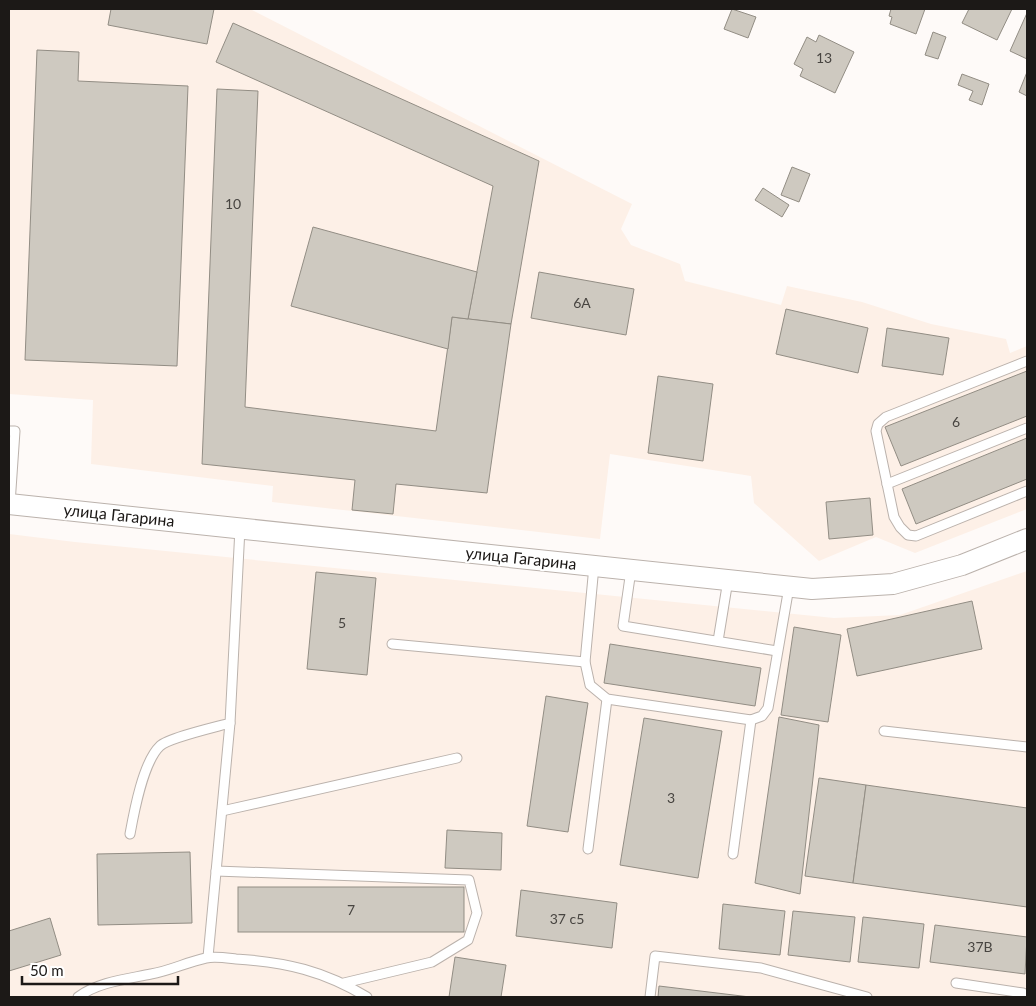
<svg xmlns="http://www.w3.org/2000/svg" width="1036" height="1006" viewBox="0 0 1036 1006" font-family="Lato,sans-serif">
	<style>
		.built { fill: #fdf0e7 }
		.building { fill: #cec9c0; stroke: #928d84 }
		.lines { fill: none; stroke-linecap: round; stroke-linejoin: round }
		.service-casing { stroke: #bbb2ac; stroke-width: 11 }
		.tertiary-casing { stroke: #bbb2ac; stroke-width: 22 }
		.service { stroke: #fff; stroke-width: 9 }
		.tertiary { stroke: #fff; stroke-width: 20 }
		.labels { text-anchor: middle; stroke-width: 4; stroke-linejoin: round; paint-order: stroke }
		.number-label { font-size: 14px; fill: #484541 }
		.street-label { font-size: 16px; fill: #1c1917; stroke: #fff }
	</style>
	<rect width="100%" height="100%" fill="#fefaf8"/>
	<!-- built -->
	<g class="built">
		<polygon points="9,9 250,9 632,204 621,229 631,245 680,264 685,281 781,305 787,286 862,302 931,324 1006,339 1010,353 1027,346 1027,509 915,553 876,537 819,561 754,503 751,476 610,454 600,539 272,502 273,486 91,464 93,400 9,394"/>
		<polygon points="9,534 75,542 834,618 900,615 1027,571 1027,997 9,997"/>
	</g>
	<!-- building -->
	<g class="building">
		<polygon points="111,9 214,9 207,44 108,25"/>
		<polygon points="732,9 756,17 748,38 724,29"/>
		<polygon points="891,9 925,9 916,34 890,24 892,17 889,16"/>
		<polygon points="969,9 1012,9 997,40 962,23"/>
		<polygon points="1027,13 1027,59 1010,51"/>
		<polygon points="233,23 539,161 511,324 468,319 493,186 216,62"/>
		<polygon points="933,32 946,37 938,59 925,55"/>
		<polygon points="819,35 854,52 835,93 800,76 803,69 794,64 807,37 816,42"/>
		<polygon points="37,50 79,52 78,81 188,86 177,366 25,360"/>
		<polygon points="1027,72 1027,96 1019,92"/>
		<polygon points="962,74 989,84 982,105 969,100 973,91 958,85"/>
		<polygon points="217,89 258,91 245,407 436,431 452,317 511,324 487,493 396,484 393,514 352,510 355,480 202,464"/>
		<polygon points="792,167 810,174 799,202 781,195"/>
		<polygon points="763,188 789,205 782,217 755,200"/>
		<polygon points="313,227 477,272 468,319 452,317 448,349 291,306"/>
		<polygon points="539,272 634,289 626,335 531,318"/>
		<polygon points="786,309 868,328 858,373 776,354"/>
		<polygon points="887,328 949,338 943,375 882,366"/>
		<polygon points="1027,371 1027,416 901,466 885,427"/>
		<polygon points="658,376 713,384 703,461 648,453"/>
		<polygon points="1027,438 1027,479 916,524 902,489"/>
		<polygon points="870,498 873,535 829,539 826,502"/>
		<polygon points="316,572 376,578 367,675 307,669"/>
		<polygon points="972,601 982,649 857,676 847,629"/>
		<polygon points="794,627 841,635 828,722 781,715"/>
		<polygon points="610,644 761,668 755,706 604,683"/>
		<polygon points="546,696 588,703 568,832 527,826"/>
		<polygon points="779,717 819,725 800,894 755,883"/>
		<polygon points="644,718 722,731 698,878 620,865"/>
		<polygon points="819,778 866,785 853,883 805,876"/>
		<polygon points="866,785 1027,808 1027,907 853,883"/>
		<polygon points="447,830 502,833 501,870 445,868"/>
		<polygon points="190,852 192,923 98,925 97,854"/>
		<rect x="238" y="887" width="226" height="45"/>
		<polygon points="521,890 617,903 612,948 516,936"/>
		<polygon points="723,904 785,911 780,955 719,949"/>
		<polygon points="793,911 855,917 850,962 788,955"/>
		<polygon points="863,917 924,924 919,968 858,962"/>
		<polygon points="50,918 61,955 9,971 9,931"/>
		<polygon points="935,925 1027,937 1025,974 930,962"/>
		<polygon points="455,957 506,965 501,997 449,997"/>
		<polygon points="659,986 750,997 658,997"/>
	</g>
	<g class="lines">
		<defs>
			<g id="service">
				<polyline points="1027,361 886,417 878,424 876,431 894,517 900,527 908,535 916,536 1027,491"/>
				<polyline points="9,431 15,431 10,504"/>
				<polyline points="887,484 1027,428"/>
				<polyline points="594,566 585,662 590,685 607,699 751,720 762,716 768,708 789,587"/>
				<polyline points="631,570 623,626 777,651"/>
				<polyline points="718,641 728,580"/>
				<polyline points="392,644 585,662"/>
				<polyline points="884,731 1027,747"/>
				<polyline points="222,811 457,758"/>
				<path d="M 130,834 C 134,812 143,762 160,746 C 168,738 216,727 230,723 L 240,528"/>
				<polyline points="588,849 607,699"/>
				<polyline points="733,854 751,720"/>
				<polyline points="216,871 469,880 477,913 468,940 432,962 344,983"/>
				<polyline points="208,957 230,723"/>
				<polyline points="956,983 1023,993 1027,997"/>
				<path d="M 78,997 C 98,982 127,979 151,974 C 170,971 187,962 206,958 C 215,956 227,958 236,959 C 286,962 324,971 367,997"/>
				<polyline points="650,997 655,956 761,968 867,997"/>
			</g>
			<polyline id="tertiary" points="9,504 812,589 893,584 962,565 1027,539"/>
		</defs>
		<!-- service casing -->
		<use href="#service" class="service-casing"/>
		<!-- tertiary casing -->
		<use href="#tertiary" class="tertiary-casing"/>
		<!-- service -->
		<use href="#service" class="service"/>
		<!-- tertiary -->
		<use href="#tertiary" class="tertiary"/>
	</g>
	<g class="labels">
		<!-- number labels -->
		<g class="number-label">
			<text x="824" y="63">13</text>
			<text x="233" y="209">10</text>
			<text x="582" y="308">6А</text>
			<text x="956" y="427">6</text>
			<text x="342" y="628">5</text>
			<text x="671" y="803">3</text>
			<text x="351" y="915">7</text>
			<text x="567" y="924">37 c5</text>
			<text x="980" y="952">37В</text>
		</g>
		<!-- street labels -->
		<g class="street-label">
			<text transform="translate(119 515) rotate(6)" y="6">улица Гагарина</text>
			<text transform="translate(521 558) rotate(6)" y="6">улица Гагарина</text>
		</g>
	</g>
	<!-- border -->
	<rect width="1036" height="1006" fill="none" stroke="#1c1917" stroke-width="20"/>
	<!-- scale -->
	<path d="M22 976v8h156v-8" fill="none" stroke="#1c1917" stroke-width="2.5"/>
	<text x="30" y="976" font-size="15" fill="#1c1917" stroke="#ffffff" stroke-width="4" paint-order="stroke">50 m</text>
</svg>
